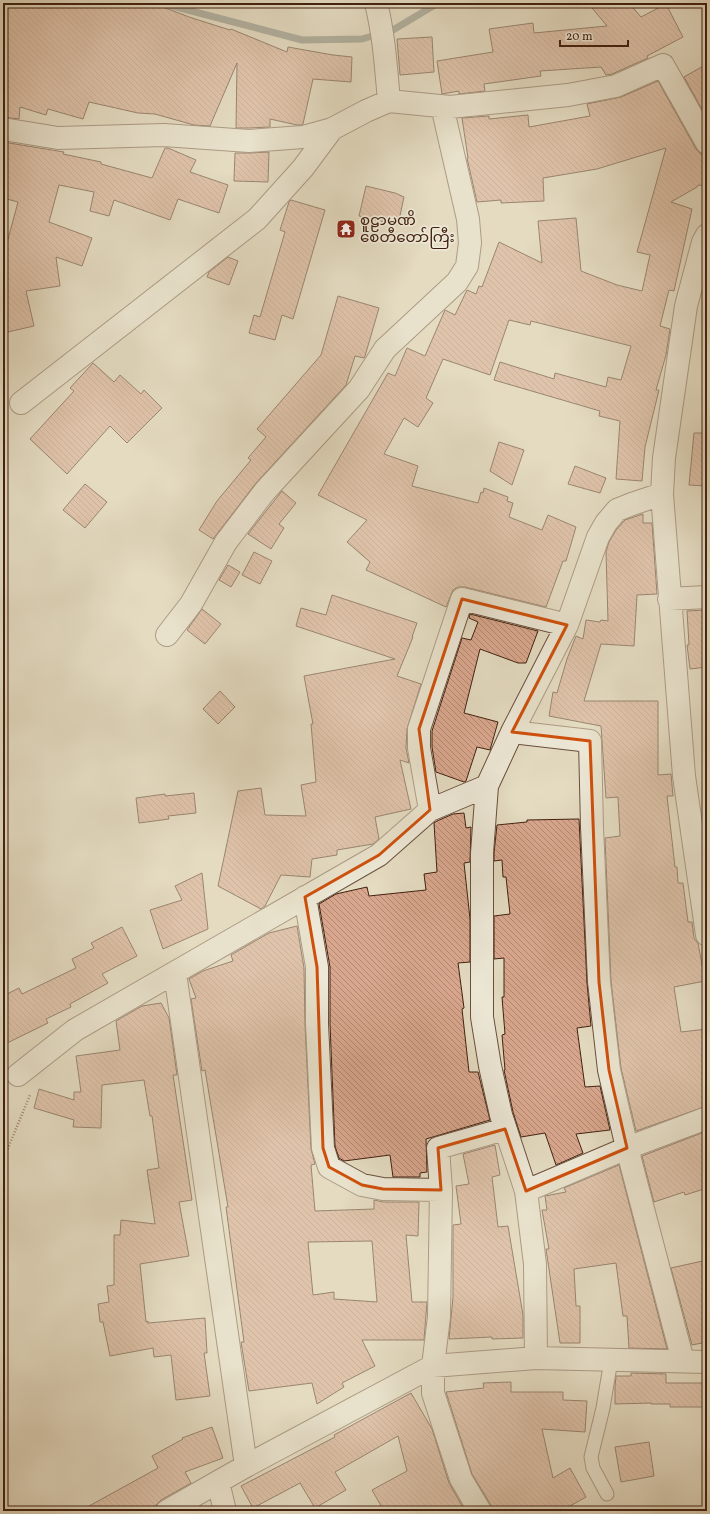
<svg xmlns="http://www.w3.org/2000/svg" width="710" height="1514" font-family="Vollkorn,'Noto Sans Myanmar',serif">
<defs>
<pattern id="building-back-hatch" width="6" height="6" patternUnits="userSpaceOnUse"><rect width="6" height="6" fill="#d9a78e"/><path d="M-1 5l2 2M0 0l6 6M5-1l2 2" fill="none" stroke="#b28872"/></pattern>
</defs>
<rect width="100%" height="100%" fill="#e4dbc1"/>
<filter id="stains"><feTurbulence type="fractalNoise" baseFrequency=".005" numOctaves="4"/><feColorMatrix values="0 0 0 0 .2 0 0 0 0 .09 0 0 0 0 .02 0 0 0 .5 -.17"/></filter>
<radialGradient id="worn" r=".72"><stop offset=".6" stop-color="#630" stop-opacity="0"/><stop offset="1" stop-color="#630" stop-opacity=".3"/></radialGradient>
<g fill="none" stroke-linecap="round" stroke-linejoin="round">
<path stroke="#757c76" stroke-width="7" d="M161 3 302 40 362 39 393 30 438 3"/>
</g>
<path fill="url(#building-back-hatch)" stroke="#41200f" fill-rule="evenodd" d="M3 3H152L192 18 230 30 231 29 287 52 288 47 333 55 352 57 351 82 313 79 303 124 301 125H297L270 119V127L249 128H236L237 63 210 126 194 125 155 114 138 113 89 102 83 119 48 109 46 115 20 107 19 119 3 117Z
M588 3H629L641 17 666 4 683 37 647 56 648 58 612 74 606 75 601 67 540 71 541 76 484 84 485 91 459 94V91L442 94 437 61 493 52 489 29 533 23 534 33 607 26Z
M432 37 434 72 400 75 397 39Z
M707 64V118L684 77Z
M658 81 696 149 701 154 707 155V186L698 185 697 187 671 202 692 209 674 291 669 290 660 326 670 329 666 355 656 390H659L645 447 642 481 616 479 620 421 599 416 600 411 494 380 500 362 554 379 555 373 606 387 608 377 621 380 631 346 531 321 530 325 509 320 490 375 443 359 426 398 433 403 418 427 404 418 384 454 418 466 412 486 478 503 481 492 483 493 484 488 508 497 507 501 513 503 509 517 542 530 548 515 576 527 566 561H563L546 607 465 587H458L453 590 446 607 366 570 370 562 347 542 367 520 318 495 388 373 395 376 407 348 425 356 445 310 455 315 467 290 476 294 479 286 482 287 499 242 542 263 538 221 576 218 581 271 617 285 642 291 650 255 637 252 666 148 597 169 543 178 544 201 501 203V200L477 202 467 158H468L462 118 489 116V119L528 115 529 127 590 116 587 104 621 97Z
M3 142 64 152 63 154 101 162V164L152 178 165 148H168L196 160 190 172 228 185 219 213 178 199 170 220 114 200 109 216 90 211 94 192 59 185 49 222 92 238 82 266 56 257 60 286 26 291 34 326 3 333V245L7 243 18 202 3 198Z
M269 152 268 182 234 181 235 153H250Z
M366 186 395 193 404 197 398 225 359 216Z
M291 200 325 210 293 319 282 315 275 340 249 333 254 315 260 317 285 232 280 230 289 202Z
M228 257 238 261 229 285 207 277 209 272Z
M338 296 379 308 365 356 364 358 355 356 346 385 256 483 213 539 199 530 217 501 251 460 248 458 266 437 257 429 321 355Z
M93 363 114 382 120 375 141 394 144 390 162 408 127 443 110 426 67 474 30 439 74 391 70 388Z
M694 433H707V486L689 485Z
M499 442 524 450 512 485 490 471Z
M575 466 606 478 600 493 568 484Z
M85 484 107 502 85 528 63 510Z
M282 491 296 503 279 524 284 528 271 549 248 534Z
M643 514V523H652L657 594 637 595 634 646 601 644 584 701H658V775L671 774 673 796H667L675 867H677L678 883H683L688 922H692L694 938 698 943 705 981 674 987 681 1032 707 1029V1106L636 1131 621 1068 611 981 605 838 620 836 618 797 606 798 601 726 549 716 553 692 557 693 567 659 576 636 583 639 586 620 600 622 601 620 608 621 606 552 609 542 616 530 625 520Z
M254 552 272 561 260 584 242 575Z
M228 565 240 572 231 587 219 580Z
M332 595 417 623 412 637H413L397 676 421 684 407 729 406 748 409 763 400 760 411 809 375 817 379 839 373 844 337 850V855L312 859 310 877 281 875 265 906 261 909 218 886 238 791 261 788 265 815 306 816 301 785 316 782 311 724H313L304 676 395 659 296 626 301 608 326 615Z
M202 609 221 624 205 644 187 630Z
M707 610V667L690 669 687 645H689L687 611Z
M470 614 538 631 526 663H518L480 649 464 713 498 722 490 750 477 747 466 781 464 782 436 772 432 747V731L462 638 471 640 478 622 469 618Z
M220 691 235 707 218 724 203 709Z
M194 793 196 813 168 816 169 819 139 823 136 798 165 794V796Z
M464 813 466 828 471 827 470 862 464 863 470 919V962L458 963 464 1008 462 1009 469 1072H478L490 1120 426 1139 427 1172 420 1173V1177H393L390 1155 344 1161 339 1158 335 1146 330 1024V967L319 904 336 894 367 887 369 896 426 890 424 874 437 872 434 823 437 821 453 814Z
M579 819 587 983 591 1026 577 1028 585 1087 600 1086 610 1130 576 1134 583 1153 556 1165 545 1133 521 1137 513 1112 504 1070H505L502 1035 505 1034 502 997H504V958L494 959V916L510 914 506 877H503L502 860 494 861V853L497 825 527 822V820Z
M202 873 208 929 163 949 150 910 182 900 175 886Z
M297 926 304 968 305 1025 311 1149 315 1164 311 1165 315 1211 374 1209V1200L383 1202H419L418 1236 406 1235 412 1302H427L424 1340H362L375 1366 342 1383 344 1387 317 1404 312 1383 249 1391 241 1342H244L226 1207H228L205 1070 202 1071 191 999 196 998 189 979 203 971 233 961 231 955 269 933ZM372 1241 377 1302 334 1299V1292L313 1295 308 1242Z
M122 927 137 956 102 974 108 983 70 1004 71 1007 46 1019 48 1023 3 1045V996L19 988 22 994 76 968 72 959 94 948 91 943Z
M161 1003 169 1018 177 1075H173L192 1200 179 1202 189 1256 140 1264 146 1322 148 1321V1323L205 1318 207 1353H204L210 1396 176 1400 171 1355 154 1357 153 1348 110 1356 103 1322H100L98 1304 109 1302 107 1286 114 1285V1235H120L121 1220 155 1224 147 1170 159 1168 152 1116H150L144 1080 102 1085 101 1128 73 1127 74 1120 34 1108 39 1089 74 1100V1092H81L76 1056 120 1050 116 1021 142 1006Z
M707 1131V1188L685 1195 684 1192 654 1202 642 1156Z
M495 1145 500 1175 492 1177 498 1227 508 1226 523 1315V1338L492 1339V1337L449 1339 453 1297V1225L461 1224 456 1186 469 1184 463 1154Z
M619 1165 667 1349 629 1348 627 1316H623L616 1263 574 1269 576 1306H580V1343H560L546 1249H549L542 1210H547L545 1196 566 1192 564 1188Z
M707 1260V1342L692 1345 671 1268Z
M631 1373 666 1374V1383H707V1407H670V1404H651V1403L615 1404V1387L616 1376H631Z
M511 1382V1392H563V1400L587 1401 585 1432 542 1429 553 1478 570 1468 586 1497 561 1511H492L491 1505 472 1474 446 1392 484 1388 483 1383Z
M411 1393 432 1429 449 1483 465 1511H384L372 1490 407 1471 398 1436 335 1472 346 1490 315 1508 300 1483 253 1508 241 1486 335 1437 334 1435Z
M212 1427 223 1458 185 1472 191 1483 161 1500 156 1505 155 1511H80L158 1468 152 1456 183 1439 182 1438Z
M649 1442 654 1476 621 1482 615 1447Z"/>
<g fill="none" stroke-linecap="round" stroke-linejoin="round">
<g stroke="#6a4f3c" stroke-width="15">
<path id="lane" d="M607 1494 593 1468 591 1457 603 1408 611 1360"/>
</g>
<g stroke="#6a4f3c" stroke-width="24">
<path id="street" d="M376 3C384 35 386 68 389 101
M3 129 58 138 164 135 249 141 303 137 332 129 366 111 389 101 450 107 568 95 616 86 663 65 707 143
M707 235 703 242 686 306 664 458 662 494 684 776 707 935
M21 403 257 219 303 168 332 129
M669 599 707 597
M167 635 191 604 226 542 265 491 359 389 385 349 457 282 467 266 470 243 468 219 442 106
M512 732 590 741 592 827 599 982 609 1070 627 1148 683 1361
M487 786 482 853V1017L490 1066 501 1115 526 1191 535 1264 536 1358
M430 810 419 748V729L462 599 567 625
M305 897 317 967V1024L323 1148 329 1167 362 1185 383 1189 441 1190
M175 973 246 1466
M18 1075 75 1030 379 855 430 810 487 786 512 732 567 625 598 537 606 523 617 510 632 504 662 494
M526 1191 627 1148 707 1118
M218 1482 225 1511
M167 1511 246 1466 433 1366 536 1358 707 1362
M480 1511 461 1479 433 1393V1366L439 1317 441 1190 438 1148 505 1129"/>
</g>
<path stroke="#41200f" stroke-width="2.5" stroke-dasharray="1 2" stroke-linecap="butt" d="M3 1160 30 1095
M3 1504 10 1511"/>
<use href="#lane" stroke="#ede8d7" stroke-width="13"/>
<use href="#street" stroke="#ede8d7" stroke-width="22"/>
</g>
<path d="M0 0H710V1514H0ZM462 599 567 625 512 732 590 741 599 982 609 1070 627 1148 526 1191 505 1129 438 1148 441 1190 383 1189 362 1185 329 1167 323 1148 317 967 305 897 379 855 430 810 419 729Z" fill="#e4dbc1" fill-opacity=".55" fill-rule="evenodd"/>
<path fill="none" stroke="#cf500c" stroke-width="3" stroke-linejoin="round" d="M462 599 567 625 512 732 590 741 599 982 609 1070 627 1148 526 1191 505 1129 438 1148 441 1190 383 1189 362 1185 329 1167 323 1148 317 967 305 897 379 855 430 810 419 729Z"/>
<defs>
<g id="temple-square" transform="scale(1)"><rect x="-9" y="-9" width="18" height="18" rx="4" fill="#8f2418" stroke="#ede8d7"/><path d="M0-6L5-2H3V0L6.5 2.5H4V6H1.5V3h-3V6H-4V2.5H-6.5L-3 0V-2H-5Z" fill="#fff"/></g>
</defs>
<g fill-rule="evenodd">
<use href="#temple-square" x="346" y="229"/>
</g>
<g text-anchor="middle" stroke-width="3.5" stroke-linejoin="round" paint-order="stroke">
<g font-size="15" fill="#41200f" stroke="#ede8d7" text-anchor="start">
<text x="360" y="225">စူဠာမဏိ<tspan x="360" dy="17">စေတီတော်ကြီး</tspan></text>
</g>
</g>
<rect width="710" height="1514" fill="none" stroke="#e4dbc1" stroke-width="16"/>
<rect x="4" y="4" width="702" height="1506" fill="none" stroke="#41200f" stroke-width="2"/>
<rect x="8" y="8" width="694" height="1498" fill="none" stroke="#41200f"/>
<path d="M560 40v6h68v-6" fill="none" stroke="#41200f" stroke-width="2"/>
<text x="566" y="40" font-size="12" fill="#41200f" stroke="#ede8d7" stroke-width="3" paint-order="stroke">20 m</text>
<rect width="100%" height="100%" filter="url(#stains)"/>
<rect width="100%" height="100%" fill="url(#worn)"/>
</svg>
